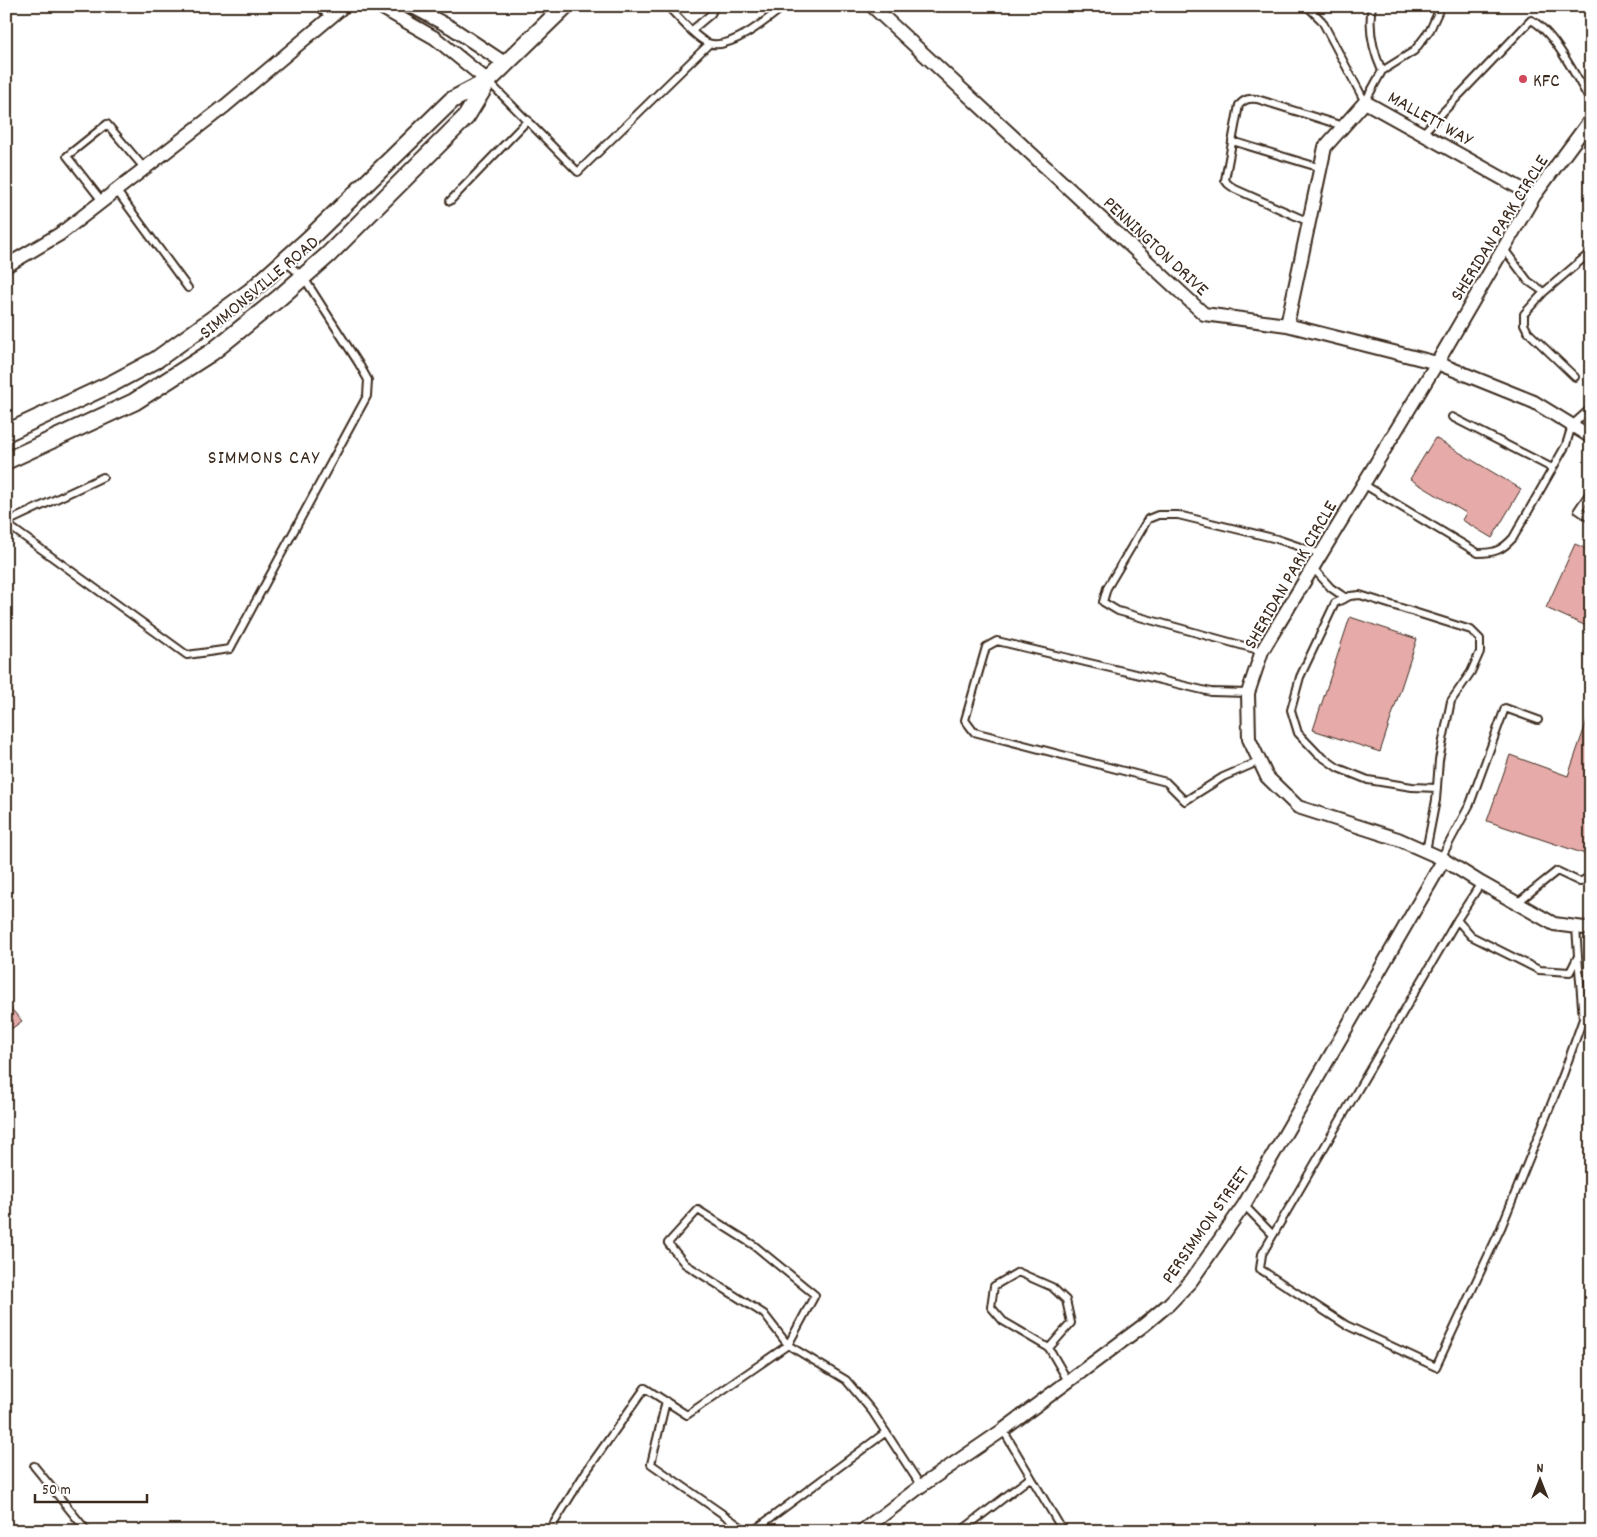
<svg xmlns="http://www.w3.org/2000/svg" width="1597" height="1537" font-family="Dekko,sans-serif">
<rect width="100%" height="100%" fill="#fff"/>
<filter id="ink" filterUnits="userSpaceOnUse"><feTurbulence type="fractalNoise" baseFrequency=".02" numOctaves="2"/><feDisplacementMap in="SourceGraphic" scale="10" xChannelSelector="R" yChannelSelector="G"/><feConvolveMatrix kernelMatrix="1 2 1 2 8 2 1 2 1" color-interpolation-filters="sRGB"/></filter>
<g filter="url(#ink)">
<path fill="#e6aba9" stroke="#3b2a1e" d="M1435 438 1521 489 1492 538 1462 520 1466 513 1410 479Z
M1575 544 1591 551V628L1546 608Z
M1350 617 1417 639 1380 752 1313 730Z
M1589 715 1591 716V856L1487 821 1510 755 1568 776Z
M6 1003 22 1021 6 1033Z"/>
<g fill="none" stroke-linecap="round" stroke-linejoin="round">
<g stroke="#3b2a1e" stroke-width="10">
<path id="service" d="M319 6 330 18
M667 6C678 16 695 38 708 43 730 51 768 19 784 6
M1307 6 1322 21 1365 102
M1372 6C1368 28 1373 51 1382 71
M692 30 711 14 715 6
M489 82 578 172 709 44
M1365 102 1382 71 1414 51 1430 30 1441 6
M1422 134 1531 20C1554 31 1577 79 1591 102
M1232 141 1321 168
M116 190 188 288
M102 201 67 156 107 124 145 169
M450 201 528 120
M1309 222 1235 189 1228 184 1225 180 1239 105C1245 99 1249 98 1257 99L1343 126
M1504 249 1528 281 1544 292 1591 252
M1544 292 1524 314V324L1528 332 1575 377
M1452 417 1552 468
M1363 484 1478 553C1495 553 1502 550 1513 538L1566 445 1572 425 1591 408
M1591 491 1578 510 1591 519
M6 522 12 528 187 655 230 649 367 396 368 380 359 364 304 278 286 262
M7 522 103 477
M1313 568 1331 588 1346 598
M1262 651 1118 611 1103 602 1107 588 1148 519 1158 515H1178L1277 539 1321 554
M1248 693 1211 692 997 641 986 647 965 720 974 732 1166 782 1185 801 1223 777 1260 761
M1426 851 1436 800 1439 760 1451 701 1471 672 1480 652V639L1471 630 1360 595 1350 596 1335 603 1300 677 1291 710 1298 733 1318 754 1338 768 1368 780 1412 787 1437 788
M1441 858 1470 804 1505 708 1538 720
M1481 883 1457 920 1262 1254 1260 1269 1346 1325 1436 1367 1501 1228 1563 1075 1583 1019 1578 956
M1517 903 1557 871 1580 882 1591 876
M1457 920 1471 936 1539 970 1570 972 1578 956 1576 927
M1244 1205 1273 1235
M1049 1348 1071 1323 1066 1300 1052 1287 1018 1272 994 1286 991 1307 1003 1321 1049 1348 1068 1381
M666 1401 651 1464 747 1531
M1003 1430 1063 1531
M34 1466 87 1531
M549 1531 585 1473 645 1388 687 1415 788 1345 815 1295 755 1246 698 1210 668 1243 685 1264 764 1314 788 1345 846 1380 872 1411 921 1486
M753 1531 886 1432
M961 1531 1031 1477"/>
</g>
<g stroke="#3b2a1e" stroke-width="16">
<path id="minor" d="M379 6 435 38 488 81
M411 6 452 28 506 64
M872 6 1204 314 1287 325 1437 363 1534 402 1591 437
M1591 119 1534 196 1437 363 1262 651 1248 693 1249 739 1267 777 1298 807 1398 839 1441 858 1481 883 1554 924 1584 928 1591 927
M6 266 60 234 225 106 344 6
M1287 325 1325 147 1365 102 1534 196
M862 1531 921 1486 1003 1430 1144 1325 1169 1304 1191 1281 1244 1205 1444 859"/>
</g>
<g stroke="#3b2a1e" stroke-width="20">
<path id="tertiary" d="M6 433 113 383 156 360 195 332 251 291 309 239 452 100 488 81
M6 461 134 402 212 352 279 298 328 255 466 117 488 81 565 6"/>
</g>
<use href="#service" stroke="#fff" stroke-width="6"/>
<use href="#minor" stroke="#fff" stroke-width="12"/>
<use href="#tertiary" stroke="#fff" stroke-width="16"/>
</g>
</g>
<circle fill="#d1495b" stroke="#fff" stroke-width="2" cx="1523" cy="79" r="5"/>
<g text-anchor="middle" stroke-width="4" stroke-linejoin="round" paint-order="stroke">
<g font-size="19" fill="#3b2a1e" stroke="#fff" text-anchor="start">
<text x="1533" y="86">KFC</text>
</g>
<g font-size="19" fill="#3b2a1e" stroke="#fff">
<text transform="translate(1431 117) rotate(29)" y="7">MALLETT WAY</text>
<text transform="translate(1498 227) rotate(-58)" y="7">SHERIDAN PARK CIRCLE</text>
<text transform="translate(1157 245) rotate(43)" y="7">PENNINGTON DRIVE</text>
<text transform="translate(258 286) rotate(-40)" y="7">SIMMONSVILLE ROAD</text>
<text transform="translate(1289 574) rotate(-60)" y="7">SHERIDAN PARK CIRCLE</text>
<text transform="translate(1204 1224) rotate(-55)" y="7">PERSIMMON STREET</text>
</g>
<g font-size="20" letter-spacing="1" fill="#3b2a1e" stroke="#fff">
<text x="264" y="463">SIMMONS CAY</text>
</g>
</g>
<rect width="1597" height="1537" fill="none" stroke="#fff" stroke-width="25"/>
<rect x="12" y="12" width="1572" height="1512" fill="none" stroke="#3b2a1e" stroke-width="2" filter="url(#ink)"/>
<g transform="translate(1540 1480)" stroke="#ffffff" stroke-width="4" paint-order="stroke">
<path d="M0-4L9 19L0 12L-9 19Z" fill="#3b2a1e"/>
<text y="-8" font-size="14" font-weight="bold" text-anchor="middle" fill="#3b2a1e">N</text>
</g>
<path d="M35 1494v8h112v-8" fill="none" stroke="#3b2a1e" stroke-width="2.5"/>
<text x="42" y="1494" font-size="15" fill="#3b2a1e" stroke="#ffffff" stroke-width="4" paint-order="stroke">50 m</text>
</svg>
